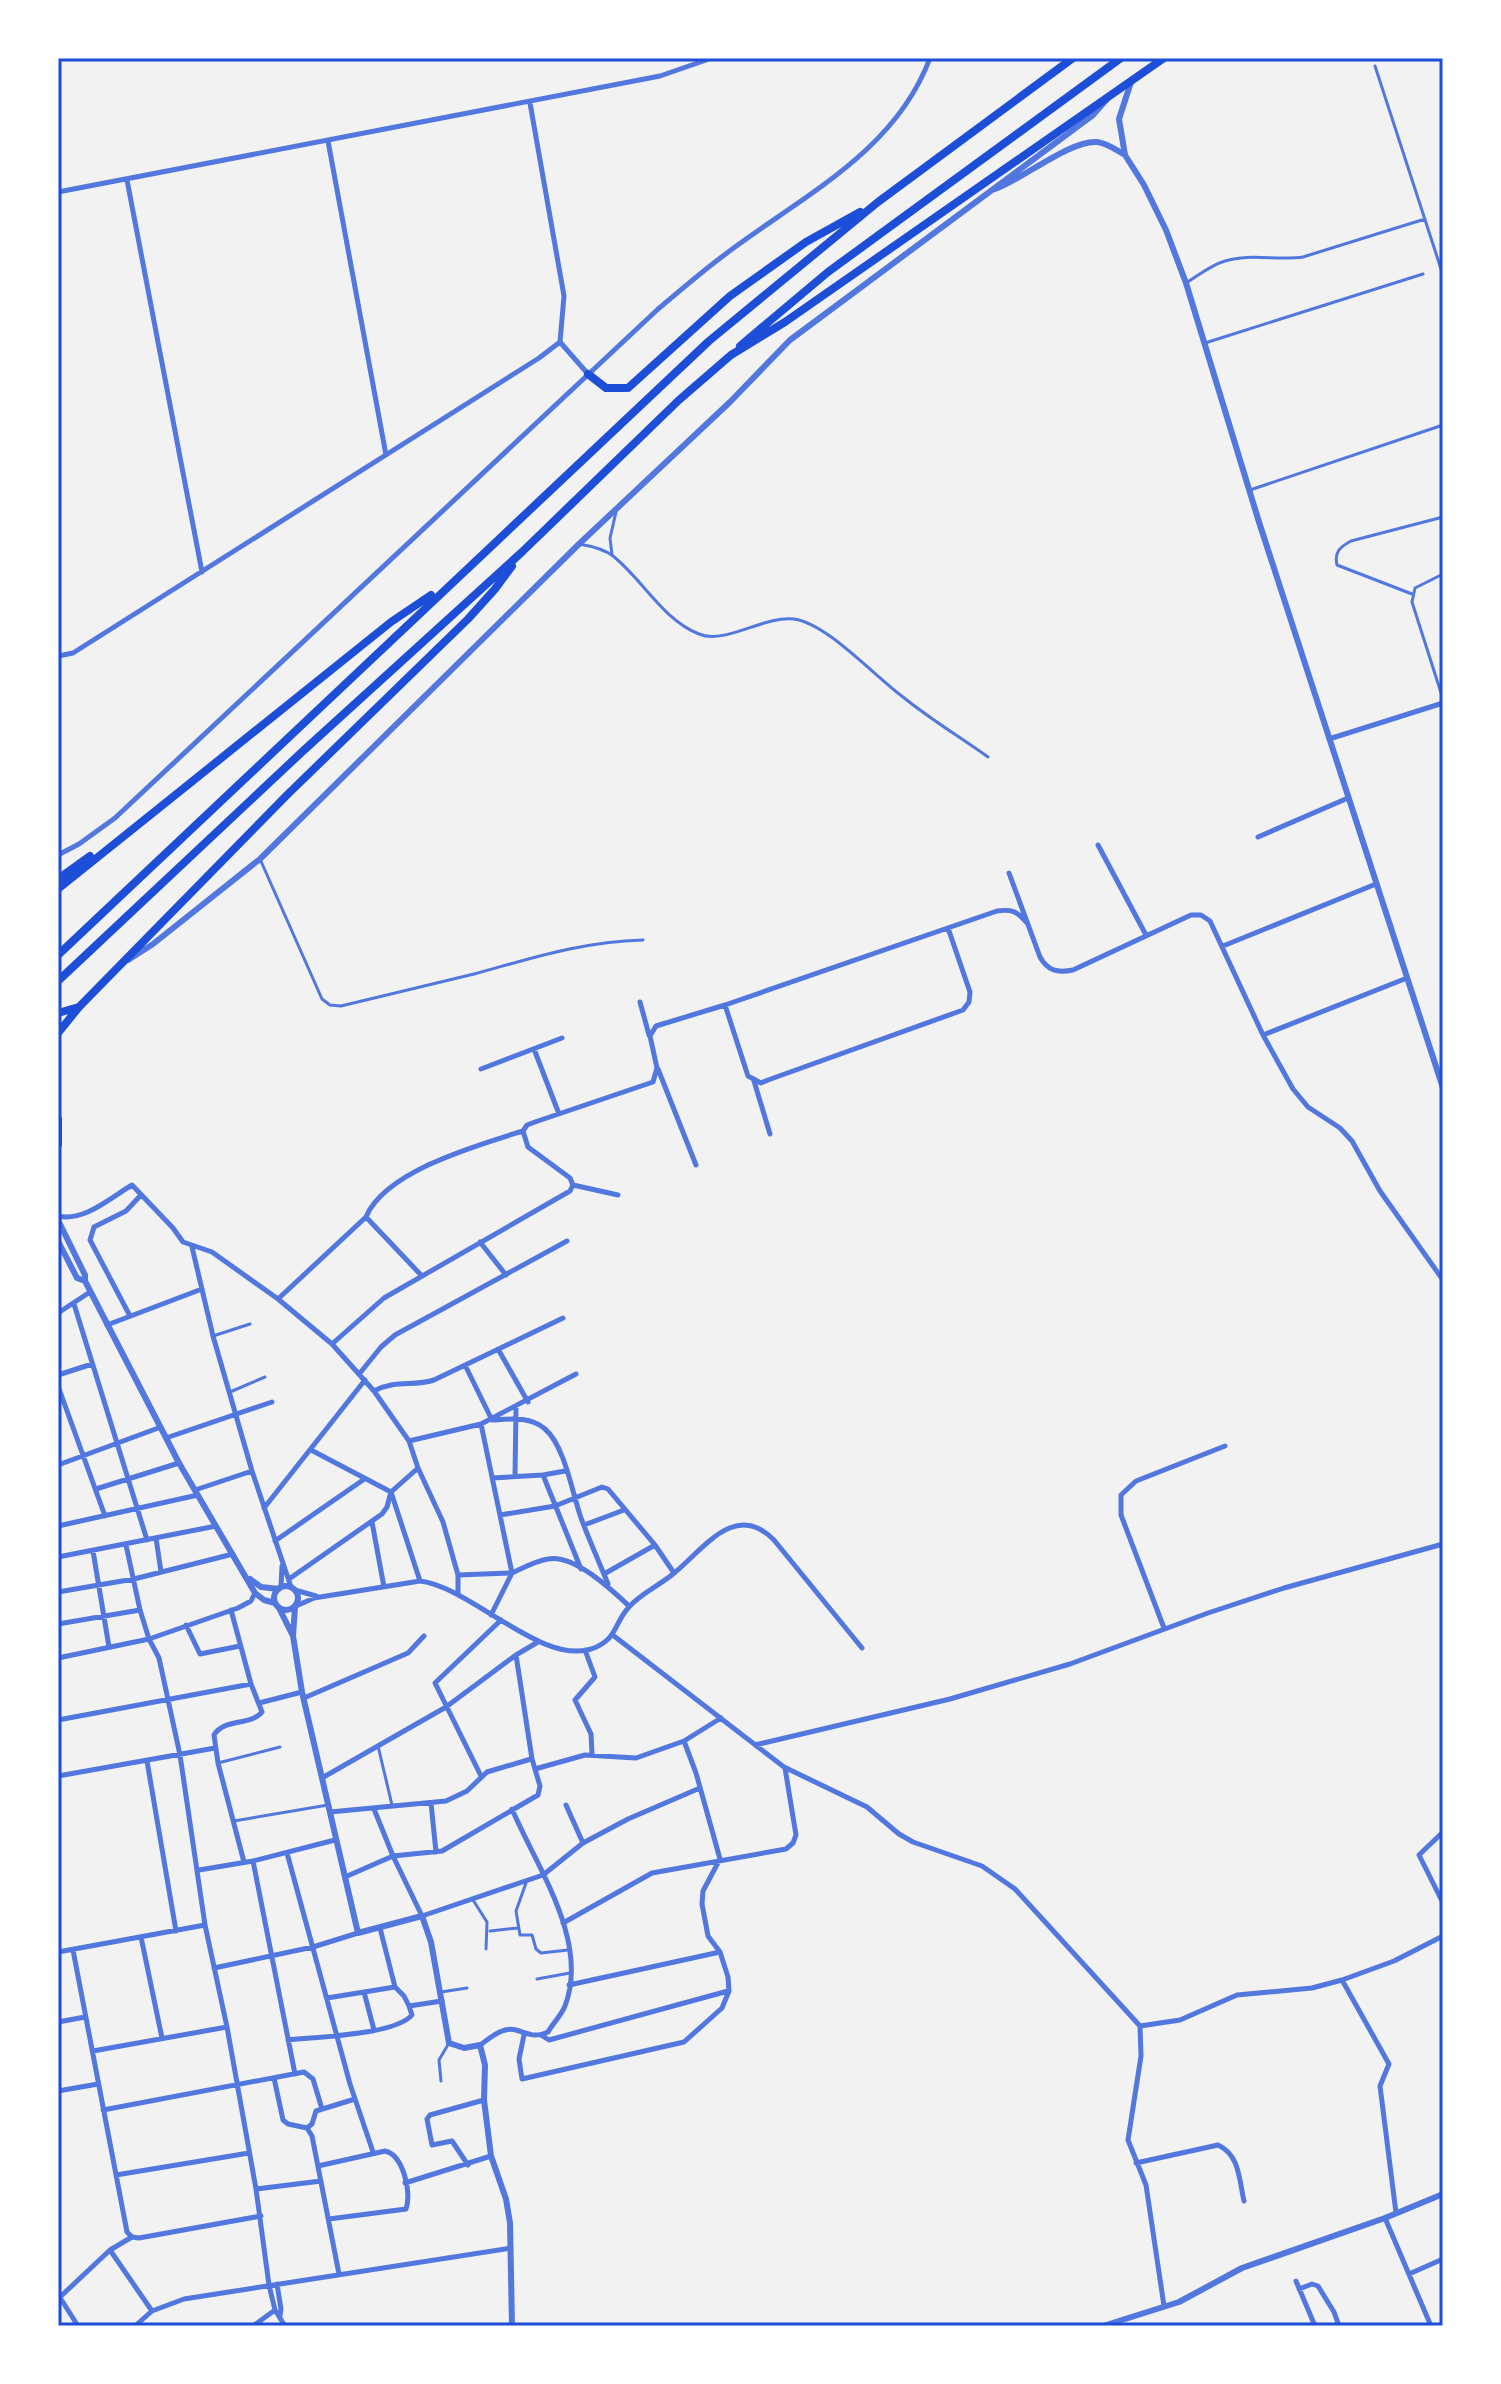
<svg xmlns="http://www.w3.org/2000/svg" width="1501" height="2384" font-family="'Source Sans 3',sans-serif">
<rect width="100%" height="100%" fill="#f2f2f2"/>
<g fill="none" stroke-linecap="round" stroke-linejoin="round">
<path stroke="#5277de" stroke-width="3" d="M1375 66 1443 275
M1186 283C1199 275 1211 265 1225 261 1250 253 1278 261 1303 257L1425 219
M1205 343 1423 274
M1250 490 1443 425
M579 544C591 546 604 549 613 556 643 580 663 620 699 634 725 645 765 615 794 619 828 624 874 676 903 697 930 719 960 737 988 757
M612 555 610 538 616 512
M1443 574 1415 588 1412 602 1443 699
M1412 594 1337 565C1334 552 1340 547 1351 541L1443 517
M260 859 322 999 330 1005 341 1006C385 995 430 985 474 974 533 958 580 942 643 940
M213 1336 250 1324
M230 1392 265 1377
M378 1746 392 1805
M218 1763 280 1747
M234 1821 328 1805
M526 1883 516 1911 520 1935H532L536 1949 541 1953 568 1950
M473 1900 487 1922 486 1949
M490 1931 518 1928
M537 1979 570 1973
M441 1992 467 1988
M441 2081 439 2060 449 2043"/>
<path stroke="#5277de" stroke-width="5" d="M328 141 386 455
M127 180 202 572
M58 192 660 76 712 58
M560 342 588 374
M58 656 73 653 539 358 560 342 564 296 530 103
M1329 739 1443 703
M1258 837 1348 798
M1098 845 1146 935
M58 855 79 844 115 818 657 310C677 293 698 275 719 259 796 199 894 155 930 58
M1009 873 1040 957C1048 971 1057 973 1073 970L1191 915H1201L1210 921 1263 1035 1293 1089 1308 1107 1340 1128 1352 1141 1380 1191 1443 1280
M1223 946 1376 884
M640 1002 649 1035
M725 1005 748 1076 761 1083 768 1080 963 1010 969 1002 970 992 948 928
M1263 1035 1407 978
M534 1049 559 1114
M481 1069 562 1038
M658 1069 696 1165
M754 1081 770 1134
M618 1195 573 1185 570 1178 528 1147 523 1131 527 1125 535 1122 653 1082 657 1068 650 1036 656 1026 725 1005 997 911C1011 909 1017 911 1026 922
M58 1216C84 1222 110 1198 132 1185L173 1228 183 1242 212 1252 278 1299 332 1344 374 1391 409 1441 418 1468 443 1522 458 1575V1594
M366 1217 421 1275
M480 1242 506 1275
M192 1247 213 1336 252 1471 291 1587
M278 1299 366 1217C385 1171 478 1145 523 1131
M74 1304 147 1540
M58 1313 90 1292
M130 1316 90 1240 94 1227 126 1211 141 1195
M107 1325 202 1289
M332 1344 384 1298 570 1191 573 1185
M498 1349 528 1402
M465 1365 492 1420C510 1419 530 1416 545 1429 564 1445 572 1491 580 1515 588 1538 599 1561 608 1584
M360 1373 381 1347 395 1335 567 1241
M58 1375 92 1364
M58 1386 105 1516
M374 1391C397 1379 412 1387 434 1380L563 1318
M166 1438 272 1402
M409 1441 481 1424 576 1374
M311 1450 391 1492 420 1581
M58 1465 161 1427
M543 1475 581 1569
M515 1476 516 1408
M492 1478 543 1475 565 1471
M96 1489 179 1463
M195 1490 252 1471
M264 1508 365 1380
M500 1515 555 1506 602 1487 608 1489 655 1545 674 1573
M372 1522 384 1587
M584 1525 624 1510
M58 1526 198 1495
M156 1538 161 1572
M275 1541 363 1480
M126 1545 140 1610 149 1639 159 1658 180 1755 205 1925 227 2027 256 2189 269 2285 275 2310 285 2326
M93 1551 109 1647
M58 1557 216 1526
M604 1574 655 1545
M458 1575 512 1573 481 1424
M289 1579 382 1514 387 1507 391 1492 418 1468
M281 1587 282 1566
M295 1590 316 1596
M58 1592 134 1579 233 1554
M296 1606 314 1598 420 1581C472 1587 543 1668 594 1648 618 1638 614 1623 629 1607 640 1594 660 1585 673 1574 703 1550 735 1500 774 1540L862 1648
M231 1610 251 1684 262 1712C251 1726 224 1718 214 1735L218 1763 244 1862
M491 1615 512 1573C523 1568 535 1561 548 1559 574 1554 612 1590 629 1606
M58 1624 140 1610
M186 1625 200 1654 240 1646
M1164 1628 1121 1515V1495L1136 1481 1225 1446
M614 1636 784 1767 867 1807 899 1834 913 1842 982 1866 1015 1889 1140 2026
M585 1650 595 1677 575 1700 591 1734 592 1754
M58 1658 149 1639 238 1608 251 1601 255 1593
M304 1698 408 1653 424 1636
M259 1703 302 1692
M58 1720 251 1684
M684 1741 696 1773 720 1859
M755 1745 950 1699 1070 1664 1208 1613 1284 1588 1443 1544
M147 1761 176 1931
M535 1769 585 1755 636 1758 684 1741 721 1718
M58 1776 215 1748
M481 1776 435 1683 501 1620
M322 1778 446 1707 516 1655 538 1642
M431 1803 436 1852
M566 1805 583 1843
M374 1809 393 1856 422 1916 543 1875 583 1843 628 1819 700 1788
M330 1812 446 1801 467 1791 487 1772 531 1759
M1443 1832 1419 1855 1443 1903
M287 1853 350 2084 373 2152
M253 1861 295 2074
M199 1870 253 1861 335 1840
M345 1877 393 1856 442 1851 538 1795 540 1786 532 1759 516 1655
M563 1923 652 1873 786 1849 793 1843 796 1835 785 1768
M380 1928 395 1987 404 1996 409 2006
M141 1937 162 2038
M73 1950 127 2232 132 2237 139 2238 261 2216
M58 1952 205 1925
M214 1968 313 1947 358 1933
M1342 1980 1389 2064 1380 2086 1396 2213
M569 1985 720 1952
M364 1992 374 2030
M327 1998 395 1987
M58 2022 85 2017
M1140 2026 1180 2020 1237 1995 1312 1988 1342 1980 1394 1961 1443 1936
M1140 2026 1141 2056 1128 2140 1146 2185 1164 2306
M524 2035 519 2059 522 2079 684 2042 722 2008 729 1991 728 1977 720 1952 708 1936 702 1904 703 1891 720 1859
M541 2035 549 2040 728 1991
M288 2040C315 2037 395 2035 412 2015L409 2006 442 2001
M480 2045C490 2038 503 2026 516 2030 530 2034 534 2038 548 2032 553 2023 561 2016 565 2006 590 1941 536 1866 512 1809
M93 2051 227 2027
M274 2078 283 2120 288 2124 307 2128 312 2136 339 2274
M58 2091 98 2084
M103 2110 304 2072 313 2079 322 2109
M307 2128 312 2124 316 2111 355 2099
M1136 2163 1218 2145C1240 2155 1239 2180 1244 2201
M468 2165 452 2141 432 2145 427 2119 430 2115 484 2100
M318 2166 385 2151C403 2155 412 2192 406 2209L329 2219
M116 2175 249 2153
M405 2183 491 2156
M256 2189 321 2181
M1385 2218 1431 2326
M110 2250 152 2311
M1409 2274 1443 2259
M1296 2281 1315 2326
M277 2284 281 2309 280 2316
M1299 2289 1312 2284 1318 2286 1334 2312 1339 2326
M59 2296 78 2326
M59 2298 110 2250 132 2237
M135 2326 152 2311 184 2299 511 2248
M253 2326 275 2310"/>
<path stroke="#5277de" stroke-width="6" d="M1131 82 1119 119 1125 155 1144 185 1166 230 1186 283 1259 522 1443 1088
M995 189C1023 179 1070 140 1097 142 1107 143 1116 150 1125 155
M128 960 153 944 260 859 579 544 730 402 790 340 1093 115 1108 98
M58 1220 85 1275V1281L179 1463 255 1593 264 1600 275 1603
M58 1241 77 1278 85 1281
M250 1579 261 1587 279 1589
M274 1598a12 12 0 1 1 24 0a12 12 0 1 1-24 0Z
M295 1607 293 1636 302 1692 358 1933 422 1916 431 1942 449 2043 464 2048 480 2045 485 2065 484 2100 491 2156 506 2199 510 2223 512 2326
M279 1608 292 1634
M1103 2326 1179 2302 1242 2268 1385 2218 1443 2194"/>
<path stroke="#1d4ed8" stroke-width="8" d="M740 346 828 272 1121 58
M588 374 606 388H628L730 296 806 242 860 212
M58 879 90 856
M58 889 391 622 431 595
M58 955 709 341 878 202 1073 58
M58 981 303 751 522 552 679 400 731 355 785 322 1164 58
M58 1013 79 1007
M58 1033 79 1007 287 795 468 619 495 589 512 566
M58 1119V1144"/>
</g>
<rect width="1501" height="2384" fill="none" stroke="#ffffff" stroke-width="120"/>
<rect x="60" y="60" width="1381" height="2264" fill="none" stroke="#1d4ed8" stroke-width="3"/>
</svg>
